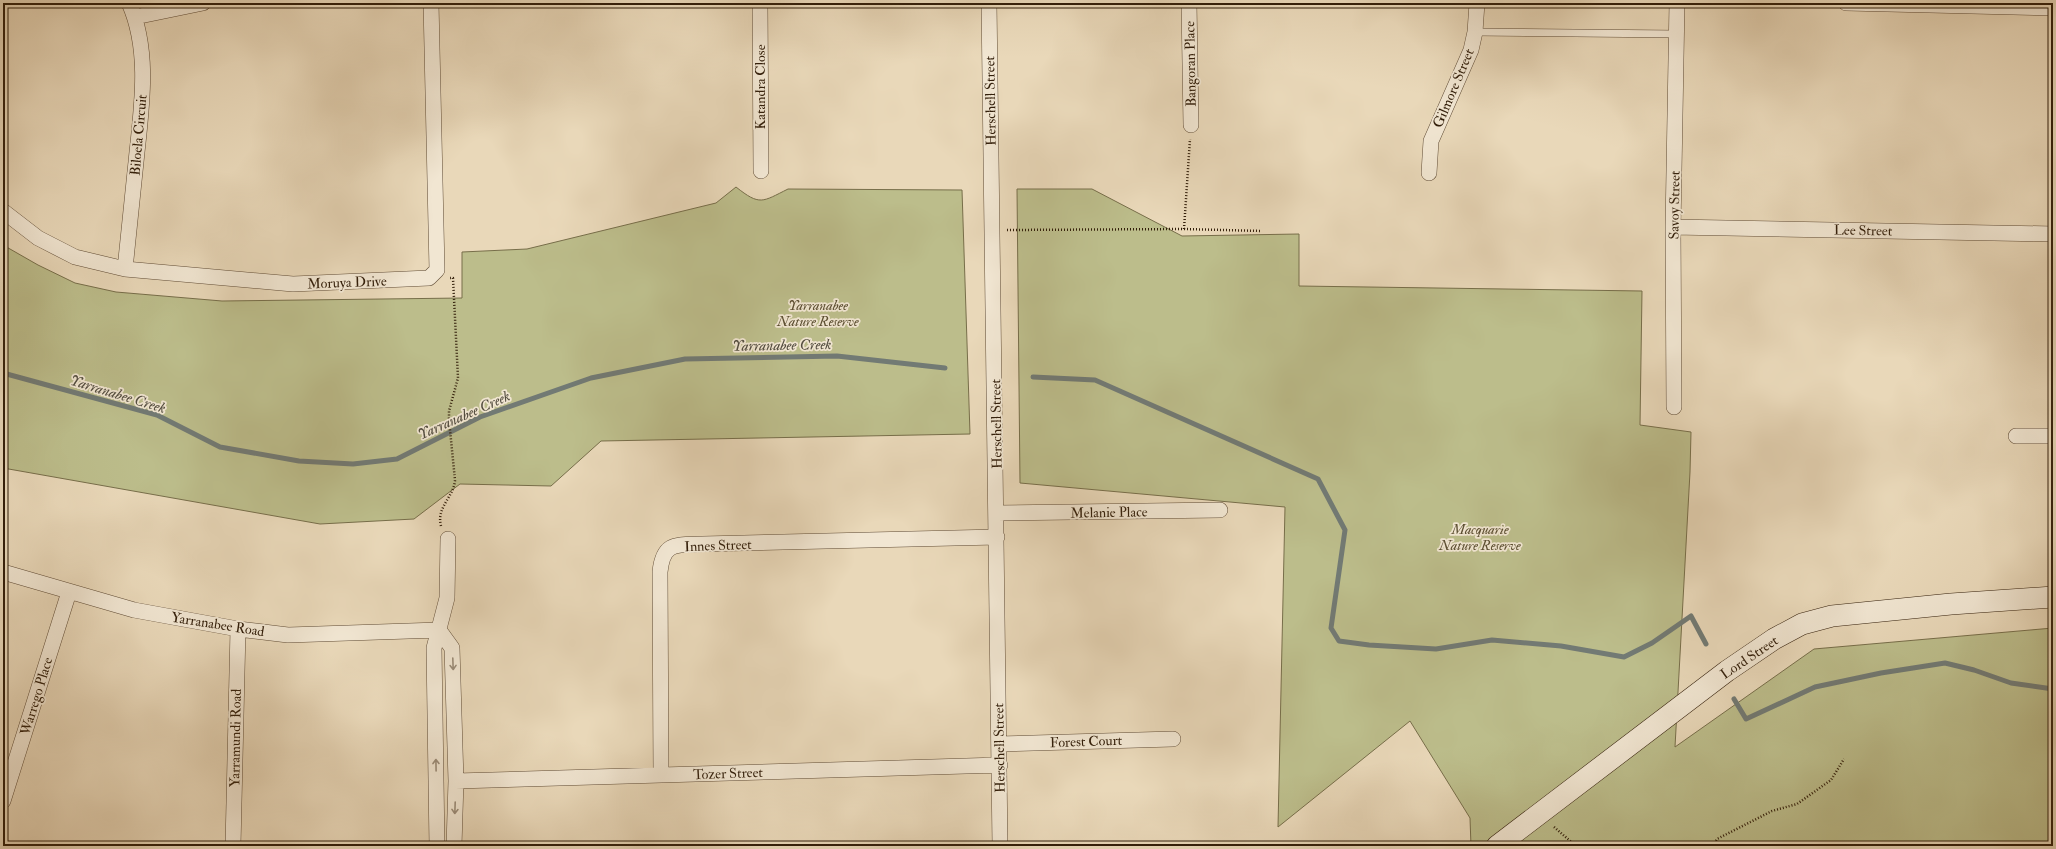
<svg xmlns="http://www.w3.org/2000/svg" width="2056" height="849" font-family="'IM FELL Double Pica',serif">
<rect width="100%" height="100%" fill="#e9d8b9"/>
<filter id="stains"><feTurbulence type="fractalNoise" baseFrequency=".005" numOctaves="4"/><feColorMatrix values="0 0 0 0 .2 0 0 0 0 .09 0 0 0 0 .02 0 0 0 .5 -.17"/></filter>
<radialGradient id="worn" r=".72"><stop offset=".6" stop-color="#630" stop-opacity="0"/><stop offset="1" stop-color="#630" stop-opacity=".3"/></radialGradient>
<path fill="#bcbd8b" stroke="#776e4a" d="M736 187C760 206 762 202 788 189L962 190 970 434 601 441 551 486 460 484 414 519 320 524 3 468V245L38 265 75 283 116 292 222 301 462 298V252L527 249 716 203Z
M1017 189H1092L1182 236 1299 234V286L1642 291 1640 425 1691 432 1690 472 1675 747 1814 649 2053 628V846H1471L1470 818 1410 721 1278 827 1285 507 1020 483Z"/>
<g fill="none" stroke-linecap="round" stroke-linejoin="round">
<path stroke="#727a74" stroke-width="5" d="M3 373 157 415 220 447 299 461 353 464 397 459 480 417 591 378 685 359 837 356 945 368
M1033 377 1095 380 1318 479 1345 530 1331 628 1339 641 1369 645 1436 649 1492 640 1561 646 1624 657 1652 643 1691 616 1706 644
M1734 699 1746 719 1815 687 1881 673 1945 663 1974 670 2011 683 2053 689"/>
<g stroke="#604c36" stroke-width="8">
<path id="lane" d="M1475 32 1677 34"/>
</g>
<g stroke="#604c36" stroke-width="16">
<path id="street" d="M760 3 761 171
M989 3 1000 846
M1189 3 1191 125
M1846 3 2053 8
M135 17 203 3
M1429 173 1431 141 1471 50 1475 32 1477 3
M3 211 38 238 75 257 125 269 293 284 429 278 437 270 431 3
M1673 227 2053 234
M125 269C129 233 132 198 136 162 141 111 151 52 129 3
M1674 407 1673 227 1677 3
M2016 436H2053
M997 513 1220 510
M3 572 134 610 238 629 288 635 439 630
M439 630 452 648 456 781 454 846
M999 744 1173 739
M661 775 660 572C663 541 677 545 703 544L997 537
M456 781 1000 765
M3 801 69 592
M233 846 238 629
M437 846 434 648 447 598 448 539"/>
</g>
<g stroke="#321e0a" stroke-width="22">
<path id="secondary" d="M1497 846 1727 671 1774 639 1802 624 1832 616 1951 604 2053 597"/>
</g>
<path stroke="#321e0a" stroke-width="2.5" stroke-dasharray="1 2" stroke-linecap="butt" d="M1184 229 1262 231
M1007 230 1184 229 1190 139
M441 526C436 507 454 497 455 480L449 420V411L458 378 453 278H450
M1554 827 1576 846
M3 843 11 846
M1713 846 1717 839 1772 811 1797 804 1831 780 1844 759"/>
<use href="#lane" stroke="#f1e6d2" stroke-width="7"/>
<use href="#street" stroke="#f1e6d2" stroke-width="15"/>
<use href="#secondary" stroke="#f1e6d2" stroke-width="21"/>
</g>
<defs><path id="oneway-shaft" d="M-6 0H5M1.5-3L5.5 0L1.5 3" fill="none" stroke-width="1.6" stroke-linecap="round" stroke-linejoin="round"/></defs>
<g stroke="#9b8c78">
<use href="#oneway-shaft" transform="translate(453 664) rotate(88)"/>
<use href="#oneway-shaft" transform="translate(436 765) rotate(-91)"/>
<use href="#oneway-shaft" transform="translate(455 808) rotate(92)"/>
</g>
<g text-anchor="middle" stroke-width="3.5" stroke-linejoin="round" paint-order="stroke">
<g font-size="14" fill="#321e0a" stroke="#f1e6d2">
<text transform="translate(1190 64) rotate(-91)" y="5">Bangoran Place</text>
<text transform="translate(760 87) rotate(-90)" y="5">Katandra Close</text>
<text transform="translate(1453 88) rotate(-67)" y="5">Gilmore Street</text>
<text transform="translate(990 101) rotate(-91)" y="5">Herschell Street</text>
<text transform="translate(138 135) rotate(-85)" y="5">Biloela Circuit</text>
<text transform="translate(1674 205) rotate(-89)" y="5">Savoy Street</text>
<text transform="translate(1863 230) rotate(1)" y="5">Lee Street</text>
<text transform="translate(347 282) rotate(-2)" y="5">Moruya Drive</text>
<text transform="translate(996 424) rotate(-91)" y="5">Herschell Street</text>
<text transform="translate(1109 512) rotate(-1)" y="5">Melanie Place</text>
<text transform="translate(718 545) rotate(-2)" y="5">Innes Street</text>
<text transform="translate(218 624) rotate(9)" y="5">Yarranabee Road</text>
<text transform="translate(1749 657) rotate(-34)" y="5">Lord Street</text>
<text transform="translate(36 696) rotate(-73)" y="5">Warrego Place</text>
<text transform="translate(235 738) rotate(-89)" y="5">Yarramundi Road</text>
<text transform="translate(1086 741) rotate(-2)" y="5">Forest Court</text>
<text transform="translate(999 748) rotate(-91)" y="5">Herschell Street</text>
<text transform="translate(728 773) rotate(-2)" y="5">Tozer Street</text>
</g>
<g font-size="14" font-style="italic" fill="#5b4e31" stroke="#f1e6d2">
<text x="818" y="310">Yarranabee<tspan x="818" dy="16">Nature Reserve</tspan></text>
<text x="1480" y="534">Macquarie<tspan x="1480" dy="16">Nature Reserve</tspan></text>
</g>
<g font-size="15" font-style="italic" fill="#524c3f" stroke="#f1e6d2">
<text transform="translate(782 345) rotate(-1)" y="5">Yarranabee Creek</text>
<text transform="translate(118 394) rotate(17)" y="5">Yarranabee Creek</text>
<text transform="translate(464 415) rotate(-24)" y="5">Yarranabee Creek</text>
</g>
</g>
<rect width="2056" height="849" fill="none" stroke="#e9d8b9" stroke-width="16"/>
<rect x="4" y="4" width="2048" height="841" fill="none" stroke="#321e0a" stroke-width="2"/>
<rect x="8" y="8" width="2040" height="833" fill="none" stroke="#321e0a"/>
<rect width="100%" height="100%" filter="url(#stains)"/>
<rect width="100%" height="100%" fill="url(#worn)"/>
</svg>
